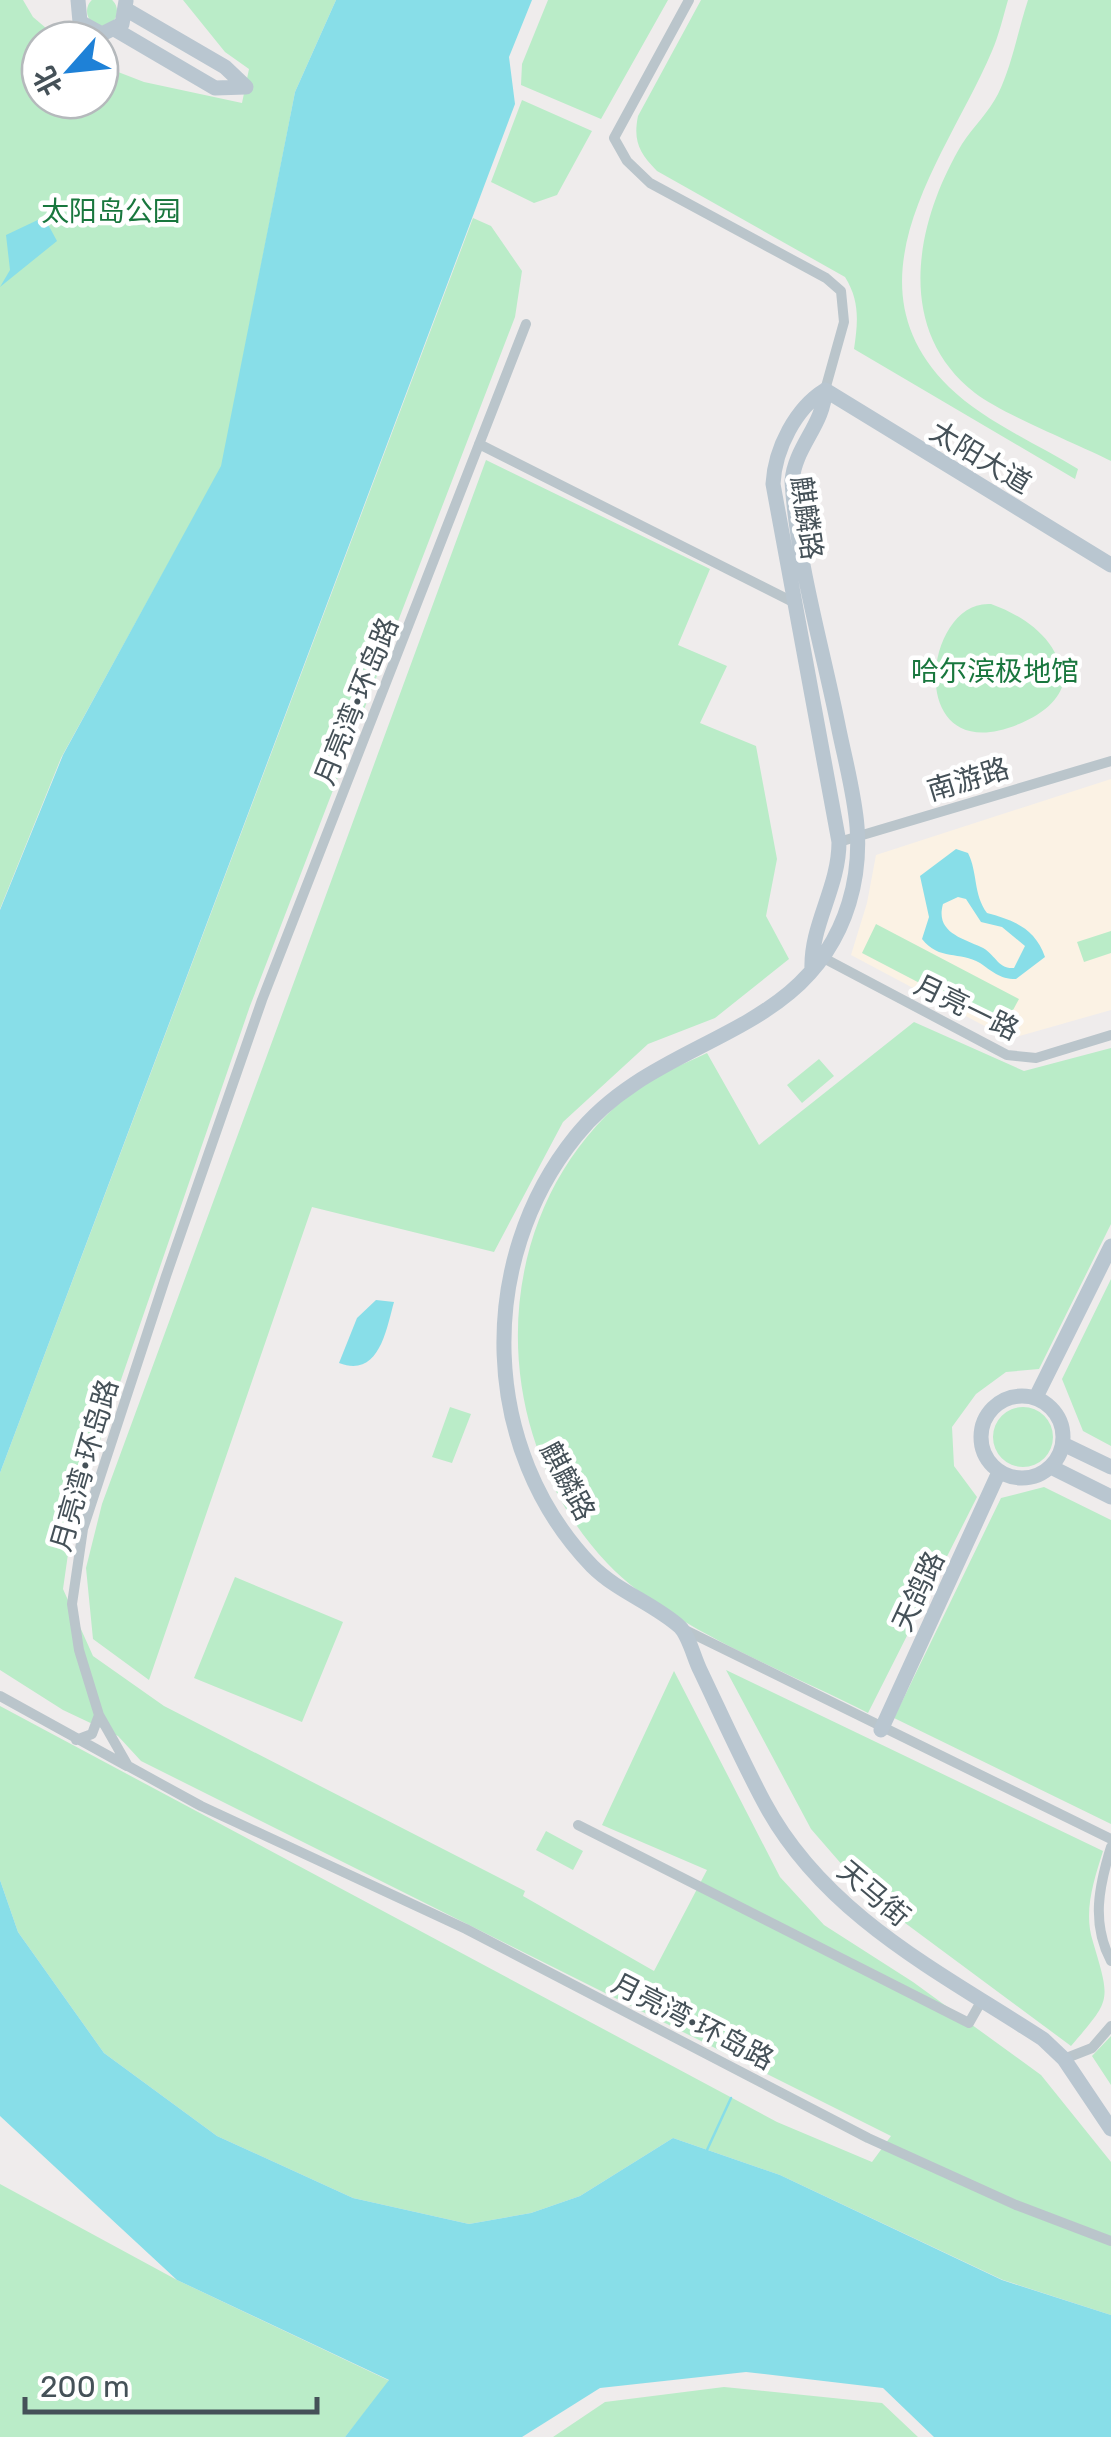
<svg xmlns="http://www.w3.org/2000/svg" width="1111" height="2437" font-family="Rubik,'Noto Sans SC',sans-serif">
<rect width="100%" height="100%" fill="#efecec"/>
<path fill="#fbf2e4" d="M1111 779V1010L1009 1039 851 955 867 903 876 855Z"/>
<path fill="#baecc8" d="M87 11a15 15 0 1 1 30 0a15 15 0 1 1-30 0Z
M0 0H23L33 17 60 40H40V100H100V65L144 82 242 103 249 69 225 52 183 0H336L295 92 222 466 61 758 0 909Z
M548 0H668L601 119 521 85 522 64Z
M701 0H1008C1003 17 999 35 992 51 947 157 841 280 949 387 984 421 1037 444 1078 469L1075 479 854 349C858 322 860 301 845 277L657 171C639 153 633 141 638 116Z
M1028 0H1111V461C1075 443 1004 415 975 393 893 329 916 221 962 144 973 127 989 112 998 94 1012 66 1018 30 1028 0Z
M522 100 592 131 557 195 534 203 491 182Z
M473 218 491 226 522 271 515 317 250 1006 94 1458 71 1533 63 1589 93 1656 164 1706 525 1891 523 1896 654 1971 707 1870 602 1825 674 1671 780 1877 824 1925 913 1982 1041 2075 1111 2162V2315L1003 2280 780 2175 673 2138 580 2196 531 2213 469 2224 353 2198 217 2136 104 2053 18 1932 0 1880V1706L777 2122 872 2162 891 2136 141 1761 118 1736 63 1710 0 1670V1473Z
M486 460 710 569 678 645 727 666 700 723 756 746 777 859 766 916 789 959 715 1018 648 1044 563 1122 494 1252 312 1207 149 1680 93 1639 86 1568 102 1504Z
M991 604C1027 617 1062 642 1063 684 1057 704 1038 716 1019 724 903 772 922 599 991 604Z
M876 924 1019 999 1004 1027 862 953Z
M1111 931V953L1084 962 1077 942Z
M914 1022 1024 1071 1111 1048V1224L1039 1369 1006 1372 976 1394 952 1427 954 1466 977 1497 868 1713C790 1673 666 1626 607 1563 480 1428 487 1201 639 1087 658 1073 685 1064 707 1053L759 1145Z
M819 1059 834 1076 802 1103 787 1085Z
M1111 1279V1446L1083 1431 1062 1379Z
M450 1407 471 1414 452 1463 432 1457Z
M993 1437a30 30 0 1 1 60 0a30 30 0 1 1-60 0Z
M1044 1487 1111 1520V1824L894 1718 1001 1498Z
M235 1577 343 1622 302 1722 194 1678Z
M726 1670 1103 1851C1094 1880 1083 1912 1093 1942 1111 2003 1111 1999 1071 2046L870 1897 811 1829Z
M546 1831 583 1851 573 1870 536 1850Z
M1111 2036V2085L1092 2056Z
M0 2184 177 2280 390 2381 345 2437H0Z
M724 2387 882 2403 918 2437H553L605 2402Z"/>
<path fill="#88dee8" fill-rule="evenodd" d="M336 0H532L509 57 515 104 0 1473V910L63 755 221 466 295 92Z
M44 217 57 241 0 287 10 270 6 235Z
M956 849 968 853C978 873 973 894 987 913 1013 920 1035 928 1045 957L1016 979C999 979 992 971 980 963 960 951 939 961 922 939L929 917 920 876ZM958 897 966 899 981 922 1002 927 1025 946 1014 968C997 969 996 954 981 947 962 938 935 932 943 904Z
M376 1300 394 1302C386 1331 379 1378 339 1363L357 1318Z
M0 1880 18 1932 104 2053 217 2136 353 2198 469 2224 531 2213 580 2196 673 2138 780 2175 1002 2280 1111 2315V2437H934L883 2388 746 2372 600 2388 522 2437H345L389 2380 177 2280 0 2116Z"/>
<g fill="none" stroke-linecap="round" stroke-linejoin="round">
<path stroke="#88dee8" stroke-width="2.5" d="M707 2150 731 2098"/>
<path stroke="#bac5cb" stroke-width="10" d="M689 0 614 138 627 161 650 183 826 278 841 291 844 322 825 390
M526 324 262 1000 166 1276 83 1529 72 1604 79 1650 99 1715 128 1766 201 1806 466 1929 868 2138 1016 2205 1111 2241
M479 444 795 603
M839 842 1111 761
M816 954 1007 1055 1036 1058 1111 1035
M683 1629 1111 1839
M0 1696 127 1766
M76 1740 92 1734 99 1715
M578 1825 969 2023 982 2000
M1111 1847C1099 1886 1091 1923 1111 1961
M1064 2059 1092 2048 1111 2026"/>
<path stroke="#b9c6d0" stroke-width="15" d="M78 0 80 22 102 34 122 24 126 1
M127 10 225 67 246 87
M116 30 215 88 246 87
M825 390C824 425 795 446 792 481 797 563 823 649 839 730 852 792 868 840 849 903 807 1041 658 1033 576 1136 475 1261 480 1450 592 1566 618 1592 653 1603 680 1627 689 1636 694 1658 700 1670 721 1714 741 1759 764 1802 824 1915 940 1972 1043 2039L1064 2059 1111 2129
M825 390 1111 565
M812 970C810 925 839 888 839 842L773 484C775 448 796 408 825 390
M981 1437a41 41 0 1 1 82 0a41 41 0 1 1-82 0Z
M1036 1397 1111 1246
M1063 1444 1111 1467
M1051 1467 1111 1497
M881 1730 999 1472"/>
</g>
<g text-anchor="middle" stroke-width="9" stroke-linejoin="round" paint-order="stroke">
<g font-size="28" fill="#19773e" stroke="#fff">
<text x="111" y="221">太阳岛公园</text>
<text x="995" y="681">哈尔滨极地馆</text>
</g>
<g font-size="28" fill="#455158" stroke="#fff">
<text transform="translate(981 457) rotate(31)" y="10">太阳大道</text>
<text transform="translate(807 518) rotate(82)" y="10">麒麟路</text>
<text transform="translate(356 701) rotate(-68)" y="10">月亮湾·环岛路</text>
<text transform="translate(968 779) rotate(-17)" y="10">南游路</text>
<text transform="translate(967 1007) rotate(26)" y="10">月亮一路</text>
<text transform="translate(84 1465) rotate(-74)" y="10">月亮湾·环岛路</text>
<text transform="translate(568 1481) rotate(62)" y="10">麒麟路</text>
<text transform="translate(918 1591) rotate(-65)" y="10">天鸽路</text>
<text transform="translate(874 1893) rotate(40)" y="10">天马街</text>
<text transform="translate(693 2021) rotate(27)" y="10">月亮湾·环岛路</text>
</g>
</g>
<g transform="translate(70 70) rotate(243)"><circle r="48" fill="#ffffff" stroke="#b5b9bc" stroke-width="2.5"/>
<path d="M0-8L18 38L0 25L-18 38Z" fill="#1e81d7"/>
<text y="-15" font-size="28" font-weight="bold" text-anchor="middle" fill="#455158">北</text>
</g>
<path d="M25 2397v15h292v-15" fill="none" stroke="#455158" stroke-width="5"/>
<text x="40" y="2397" font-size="30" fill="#455158" stroke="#ffffff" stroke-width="8" paint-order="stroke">200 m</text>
</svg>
